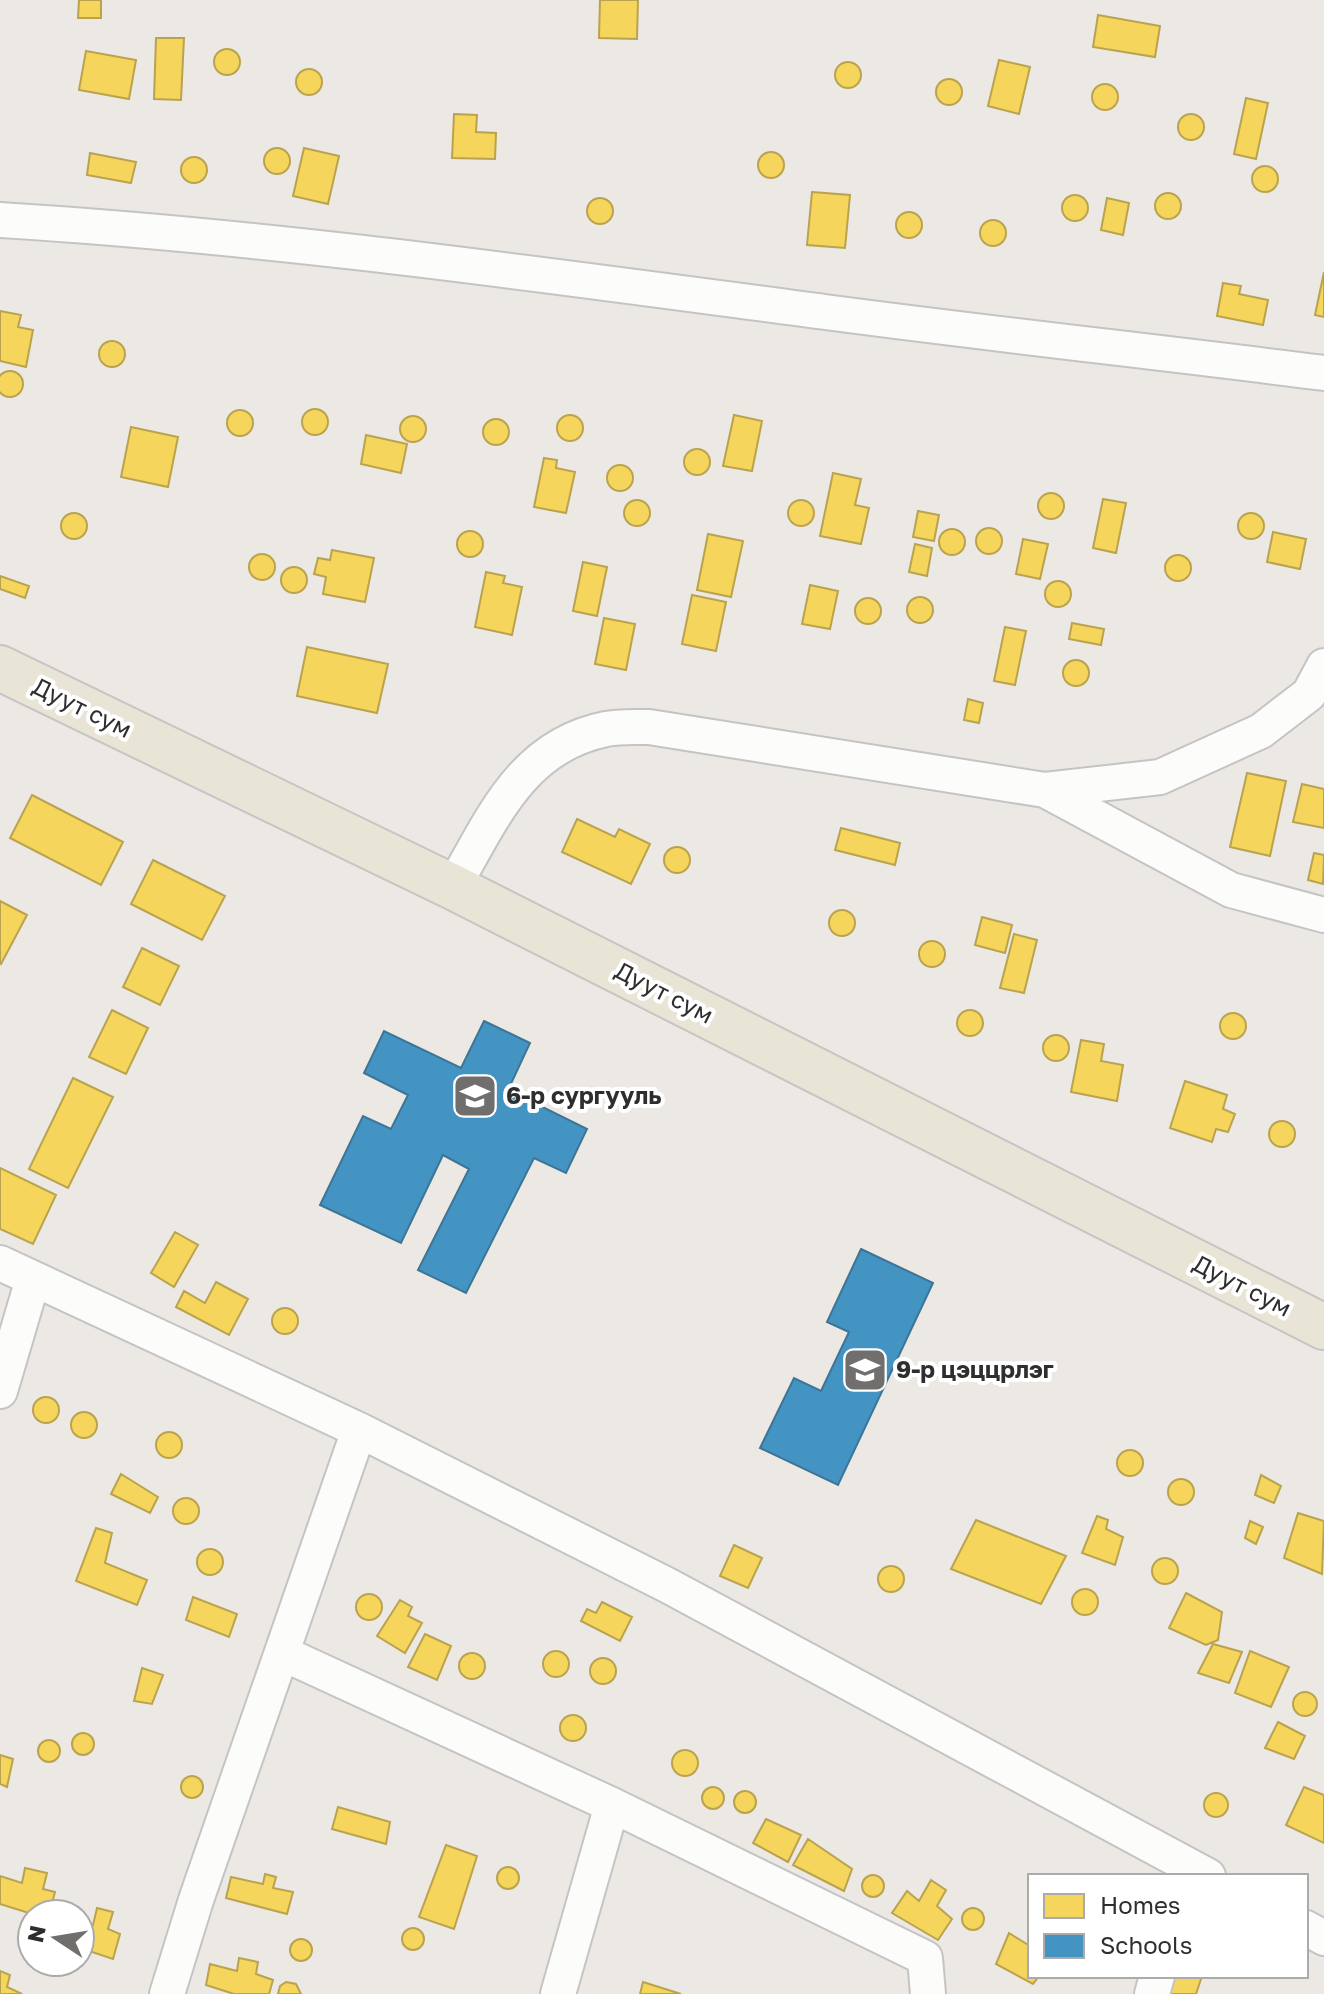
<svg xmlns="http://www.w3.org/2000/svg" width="1324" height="1994" font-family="'Golos Text',sans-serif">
<rect width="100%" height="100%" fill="#ece8e4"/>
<path fill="#f6d55c" stroke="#baa34e" stroke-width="2" d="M79 0H101V18H78Z
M600 0H638L637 39 599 38Z
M1098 15 1160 26 1155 57 1093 47Z
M156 38H184L181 100 154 99Z
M214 62a13 13 0 1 1 26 0a13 13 0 1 1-26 0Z
M86 51 136 60 129 99 79 90Z
M999 60 1030 67 1019 114 988 106Z
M835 75a13 13 0 1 1 26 0a13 13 0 1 1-26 0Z
M296 82a13 13 0 1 1 26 0a13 13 0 1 1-26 0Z
M936 92a13 13 0 1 1 26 0a13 13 0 1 1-26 0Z
M1092 97a13 13 0 1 1 26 0a13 13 0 1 1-26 0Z
M1246 98 1268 103 1256 159 1234 154Z
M1178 127a13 13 0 1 1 26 0a13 13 0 1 1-26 0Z
M454 114 477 115 476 132 496 133 495 159 452 158Z
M264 161a13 13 0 1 1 26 0a13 13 0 1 1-26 0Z
M304 148 339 156 328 204 293 196Z
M758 165a13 13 0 1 1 26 0a13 13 0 1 1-26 0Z
M90 153 136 162 131 183 87 175Z
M181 170a13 13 0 1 1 26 0a13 13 0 1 1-26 0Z
M1252 179a13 13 0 1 1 26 0a13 13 0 1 1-26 0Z
M812 192 850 195 845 248 807 245Z
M1155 206a13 13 0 1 1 26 0a13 13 0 1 1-26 0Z
M1062 208a13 13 0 1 1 26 0a13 13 0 1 1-26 0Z
M587 211a13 13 0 1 1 26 0a13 13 0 1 1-26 0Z
M1107 198 1129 203 1123 235 1101 230Z
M896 225a13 13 0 1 1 26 0a13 13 0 1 1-26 0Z
M980 233a13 13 0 1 1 26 0a13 13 0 1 1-26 0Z
M1324 272V317L1315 315Z
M1223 283 1241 286 1239 294 1268 300 1263 325 1217 316Z
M0 311 21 315 18 327 33 330 26 367 0 361Z
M99 354a13 13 0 1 1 26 0a13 13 0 1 1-26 0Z
M-3 384a13 13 0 1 1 26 0a13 13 0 1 1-26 0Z
M302 422a13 13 0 1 1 26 0a13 13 0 1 1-26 0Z
M227 423a13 13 0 1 1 26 0a13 13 0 1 1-26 0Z
M557 428a13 13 0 1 1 26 0a13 13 0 1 1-26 0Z
M734 415 762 421 752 471 723 466Z
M400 429a13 13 0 1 1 26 0a13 13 0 1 1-26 0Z
M483 432a13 13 0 1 1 26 0a13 13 0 1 1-26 0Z
M131 427 178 437 168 487 121 477Z
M366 435 407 444 401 473 361 464Z
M684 462a13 13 0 1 1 26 0a13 13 0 1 1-26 0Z
M544 458 557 460 556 468 575 472 566 513 534 507Z
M607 478a13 13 0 1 1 26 0a13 13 0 1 1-26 0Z
M833 473 861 479 855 505 869 508 861 544 820 536Z
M1038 506a13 13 0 1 1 26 0a13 13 0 1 1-26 0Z
M1103 499 1126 503 1116 553 1093 548Z
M624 513a13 13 0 1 1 26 0a13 13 0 1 1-26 0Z
M788 513a13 13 0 1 1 26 0a13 13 0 1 1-26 0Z
M918 511 939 515 934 541 913 537Z
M61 526a13 13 0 1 1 26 0a13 13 0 1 1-26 0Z
M1238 526a13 13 0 1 1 26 0a13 13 0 1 1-26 0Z
M976 541a13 13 0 1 1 26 0a13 13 0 1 1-26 0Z
M939 542a13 13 0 1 1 26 0a13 13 0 1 1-26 0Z
M457 544a13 13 0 1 1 26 0a13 13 0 1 1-26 0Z
M1273 532 1306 539 1300 569 1267 562Z
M708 534 743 541 731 597 697 590Z
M1023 539 1048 544 1040 579 1016 574Z
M915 544 932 548 927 576 909 572Z
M332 550 374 558 365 602 323 594 326 577 314 574 318 558 330 560Z
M249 567a13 13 0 1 1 26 0a13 13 0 1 1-26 0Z
M1165 568a13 13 0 1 1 26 0a13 13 0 1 1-26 0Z
M583 562 607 567 597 616 573 611Z
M281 580a13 13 0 1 1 26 0a13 13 0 1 1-26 0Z
M486 572 505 576 503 583 522 587 512 635 475 627Z
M0 576 29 586 25 598 0 589Z
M1045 594a13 13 0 1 1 26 0a13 13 0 1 1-26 0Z
M810 585 838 591 830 629 802 624Z
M692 595 726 602 716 651 682 644Z
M907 610a13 13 0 1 1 26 0a13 13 0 1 1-26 0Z
M855 611a13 13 0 1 1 26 0a13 13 0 1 1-26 0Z
M604 618 635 624 626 670 595 664Z
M1072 623 1104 629 1101 645 1069 639Z
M1005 627 1026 631 1015 685 994 681Z
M307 647 388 664 377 713 297 696Z
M1063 673a13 13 0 1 1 26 0a13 13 0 1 1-26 0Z
M968 699 983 703 979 723 964 720Z
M1247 773 1286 781 1270 856 1230 847Z
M1302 784 1324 789V828L1293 822Z
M32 795 123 842 101 885 10 838Z
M577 819 615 837 619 829 650 844 631 884 562 852Z
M841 828 900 843 895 865 835 850Z
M664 860a13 13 0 1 1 26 0a13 13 0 1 1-26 0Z
M1314 853 1324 855 1323 884 1308 880Z
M153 860 225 896 202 940 131 904Z
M0 901 27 915 1 964 0 963Z
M829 923a13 13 0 1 1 26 0a13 13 0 1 1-26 0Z
M982 917 1012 925 1005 953 975 945Z
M1014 934 1037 940 1024 993 1000 988Z
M919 954a13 13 0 1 1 26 0a13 13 0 1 1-26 0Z
M142 948 179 966 160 1005 123 987Z
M957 1023a13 13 0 1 1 26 0a13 13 0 1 1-26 0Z
M112 1010 148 1028 126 1074 89 1057Z
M1220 1026a13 13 0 1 1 26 0a13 13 0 1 1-26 0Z
M1043 1048a13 13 0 1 1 26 0a13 13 0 1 1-26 0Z
M1081 1040 1104 1044 1101 1061 1123 1065 1117 1101 1071 1092Z
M73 1078 113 1097 68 1188 29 1169Z
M1185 1081 1227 1095 1223 1109 1235 1114 1228 1132 1216 1129 1212 1142 1170 1128Z
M1269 1134a13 13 0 1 1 26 0a13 13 0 1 1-26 0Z
M0 1168 56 1195 33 1244 0 1229Z
M175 1232 198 1245 174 1287 151 1273Z
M216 1282 248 1299 229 1335 176 1307 184 1291 205 1303Z
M272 1321a13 13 0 1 1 26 0a13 13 0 1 1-26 0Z
M33 1410a13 13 0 1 1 26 0a13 13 0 1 1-26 0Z
M71 1425a13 13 0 1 1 26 0a13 13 0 1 1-26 0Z
M156 1445a13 13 0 1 1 26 0a13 13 0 1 1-26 0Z
M1117 1463a13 13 0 1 1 26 0a13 13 0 1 1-26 0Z
M121 1474 158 1497 150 1513 111 1494Z
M1261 1475 1281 1486 1274 1503 1255 1495Z
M1168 1492a13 13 0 1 1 26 0a13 13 0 1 1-26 0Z
M173 1511a13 13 0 1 1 26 0a13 13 0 1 1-26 0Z
M1298 1513 1324 1521 1322 1574 1284 1558Z
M1097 1516 1108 1520 1106 1529 1123 1537 1115 1565 1082 1553Z
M976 1520 1066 1556 1041 1604 951 1569Z
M1250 1521 1263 1527 1256 1544 1245 1538Z
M96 1528 112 1533 105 1563 147 1580 137 1605 76 1581Z
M734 1545 762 1558 748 1588 720 1576Z
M197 1562a13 13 0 1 1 26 0a13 13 0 1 1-26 0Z
M1152 1571a13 13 0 1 1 26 0a13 13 0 1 1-26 0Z
M878 1579a13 13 0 1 1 26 0a13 13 0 1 1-26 0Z
M1072 1602a13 13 0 1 1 26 0a13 13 0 1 1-26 0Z
M1186 1593 1222 1612 1218 1640 1206 1645 1169 1628Z
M356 1607a13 13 0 1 1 26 0a13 13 0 1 1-26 0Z
M193 1597 237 1614 229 1637 186 1620Z
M400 1600 412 1607 408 1616 422 1623 405 1653 377 1636Z
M602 1602 632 1617 620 1641 581 1621 587 1609 596 1613Z
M425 1634 451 1646 437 1680 408 1667Z
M1213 1644 1242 1652 1229 1683 1198 1673Z
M543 1664a13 13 0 1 1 26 0a13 13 0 1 1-26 0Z
M1250 1651 1289 1667 1271 1707 1235 1693Z
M459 1666a13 13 0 1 1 26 0a13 13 0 1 1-26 0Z
M590 1671a13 13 0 1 1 26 0a13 13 0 1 1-26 0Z
M142 1668 163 1675 152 1704 134 1701Z
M1293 1704a12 12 0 1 1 24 0a12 12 0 1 1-24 0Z
M560 1728a13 13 0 1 1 26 0a13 13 0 1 1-26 0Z
M1278 1722 1305 1736 1294 1759 1265 1748Z
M72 1744a11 11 0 1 1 22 0a11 11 0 1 1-22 0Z
M38 1751a11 11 0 1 1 22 0a11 11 0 1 1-22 0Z
M672 1763a13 13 0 1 1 26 0a13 13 0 1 1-26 0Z
M0 1755 13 1759 7 1787 0 1784Z
M181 1787a11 11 0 1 1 22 0a11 11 0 1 1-22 0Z
M702 1798a11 11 0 1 1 22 0a11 11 0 1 1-22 0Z
M1304 1787 1324 1795V1843L1286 1825Z
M734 1802a11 11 0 1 1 22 0a11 11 0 1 1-22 0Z
M1204 1805a12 12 0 1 1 24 0a12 12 0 1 1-24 0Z
M338 1807 390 1822 386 1844 332 1829Z
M766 1819 801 1835 788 1862 753 1843Z
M808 1839 852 1869 844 1891 793 1865Z
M446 1845 477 1856 454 1929 419 1917Z
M497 1878a11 11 0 1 1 22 0a11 11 0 1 1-22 0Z
M25 1868 47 1873 43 1889 55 1892 49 1914H32L0 1904V1876L22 1883Z
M265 1874 276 1877 273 1888 293 1892 287 1914 226 1898 231 1877 263 1884Z
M862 1886a11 11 0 1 1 22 0a11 11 0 1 1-22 0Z
M931 1880 946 1890 937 1906 952 1919 938 1940 892 1913 907 1891 919 1901Z
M962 1919a11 11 0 1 1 22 0a11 11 0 1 1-22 0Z
M97 1908 113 1912 108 1929 120 1934 113 1959 80 1948V1921L93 1925Z
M402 1939a11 11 0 1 1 22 0a11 11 0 1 1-22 0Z
M1009 1933 1030 1946V1976H1039L1033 1984 996 1964Z
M290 1950a11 11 0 1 1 22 0a11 11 0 1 1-22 0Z
M239 1958 258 1962 256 1974 273 1980 269 1994H234L206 1985 210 1964 237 1971Z
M0 1971 10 1975 7 1987 22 1994H0Z
M1174 1976H1202L1196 1994H1168Z
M286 1982 296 1984 301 1994H278L280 1986Z
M643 1982 681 1994H640Z"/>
<path fill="#4393c3" stroke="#3d7596" stroke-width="2" d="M484 1021 530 1043 508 1090 587 1129 566 1173 534 1158 466 1293 418 1270 469 1169 443 1155 401 1243 320 1205 363 1116 391 1129 408 1095 364 1073 384 1031 461 1068Z
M861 1249 933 1283 838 1485 760 1448 794 1378 821 1391 849 1332 827 1322Z"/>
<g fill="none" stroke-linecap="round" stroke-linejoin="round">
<g stroke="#c5c4c5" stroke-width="38">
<path id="minor" d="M0 220C277 237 551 276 825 312 991 334 1158 352 1324 373
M1045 790 1160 777 1261 731 1309 694 1324 666
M453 887C492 820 521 746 606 729 619 726 635 727 649 727L1045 790 1231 890 1324 915
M0 1263 359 1430 667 1585 1208 1876
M0 1391 33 1279
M282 1653 612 1805 925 1958 928 1994
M1306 1928 1324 1938
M167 1994 196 1900 359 1430
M558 1994 612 1805
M1152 1994 1157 1976"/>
</g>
<g stroke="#c6c5c4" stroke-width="48">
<path id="major" d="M0 668 453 887 1324 1327"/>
</g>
<use href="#minor" stroke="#fcfcfb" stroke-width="34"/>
<use href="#major" stroke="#e8e4d6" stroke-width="44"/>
</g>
<defs>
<g id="school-square" transform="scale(2.3)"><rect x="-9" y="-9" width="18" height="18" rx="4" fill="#706f6e" stroke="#fff"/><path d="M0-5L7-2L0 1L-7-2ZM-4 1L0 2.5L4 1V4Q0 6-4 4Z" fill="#fff"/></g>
</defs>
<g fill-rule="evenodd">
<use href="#school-square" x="475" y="1096"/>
<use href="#school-square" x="865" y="1370"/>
</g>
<g text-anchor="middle" stroke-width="8" stroke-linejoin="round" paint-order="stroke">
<g font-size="24" fill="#2e2e2e" stroke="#fff">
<text transform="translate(82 708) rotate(26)" y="8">Дуут сум</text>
<text transform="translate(664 993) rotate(27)" y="8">Дуут сум</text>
<text transform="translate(1242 1286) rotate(27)" y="8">Дуут сум</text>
</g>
<g font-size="24" font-weight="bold" fill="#2e2e2e" stroke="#fff" text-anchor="start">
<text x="506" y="1104">6-р сургууль</text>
<text x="896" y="1378">9-р цэццрлэг</text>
</g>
</g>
<rect x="1028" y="1874" width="280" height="104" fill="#ffffff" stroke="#ababab" stroke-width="2"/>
<rect x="1044" y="1894" width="40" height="24" fill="#f6d55c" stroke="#ababab" stroke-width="2"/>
<text x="1100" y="1914" font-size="24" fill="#2e2e2e">Homes</text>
<rect x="1044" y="1934" width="40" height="24" fill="#4393c3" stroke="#ababab" stroke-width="2"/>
<text x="1100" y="1954" font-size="24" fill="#2e2e2e">Schools</text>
<g transform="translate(56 1938) rotate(282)"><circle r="38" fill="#ffffff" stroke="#ababab" stroke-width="2"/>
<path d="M0-6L14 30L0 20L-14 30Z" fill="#706f6e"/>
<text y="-12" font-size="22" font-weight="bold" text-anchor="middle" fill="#2e2e2e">N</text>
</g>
</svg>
